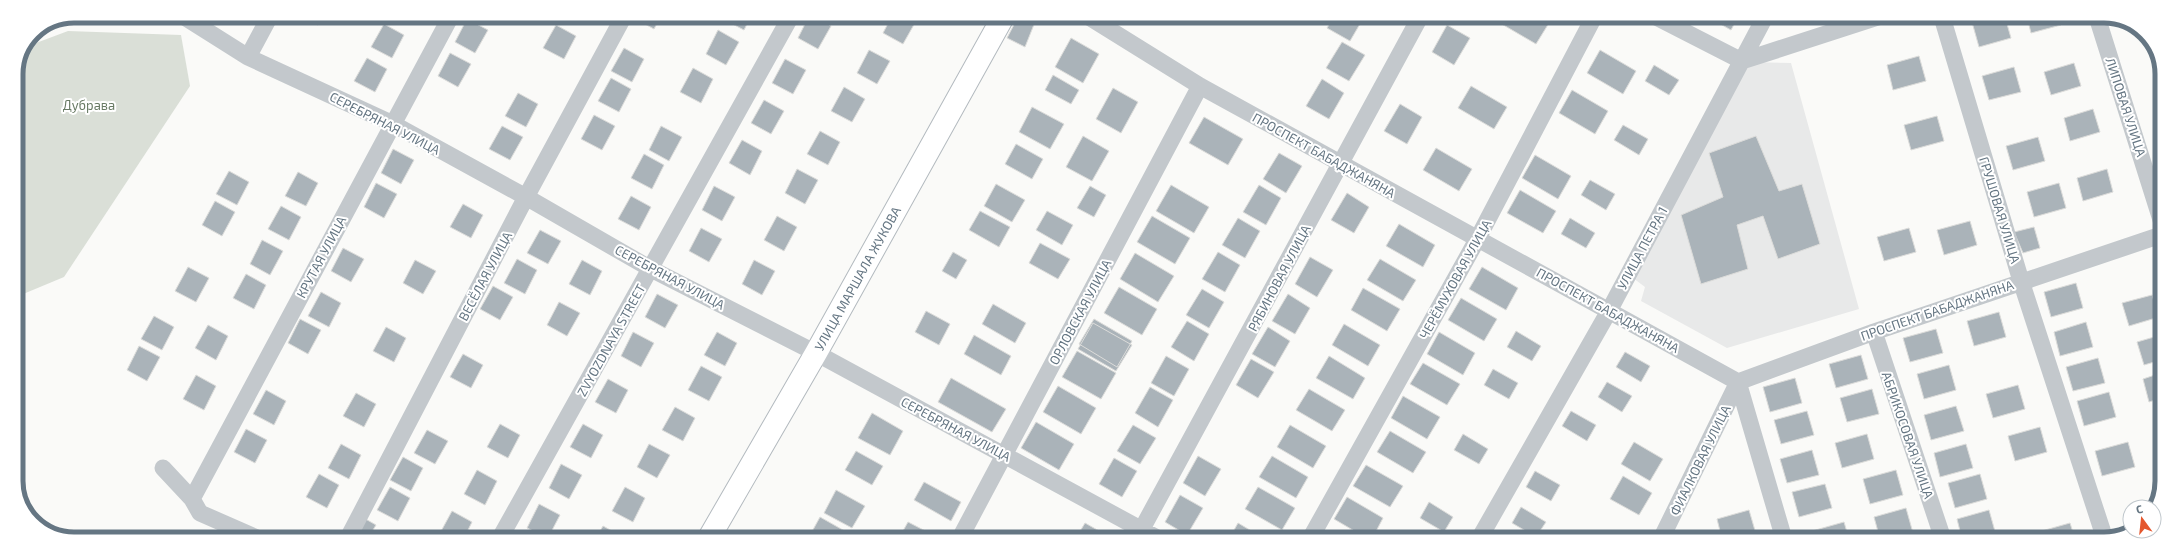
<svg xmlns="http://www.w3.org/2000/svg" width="2178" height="555" font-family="'Exo 2',sans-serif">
<rect width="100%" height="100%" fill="#fafaf8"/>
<path fill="#e8e9e9" d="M1747 62 1791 63 1859 309 1727 348 1641 301 1645 287 1633 278Z"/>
<path fill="#dadfd7" d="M68 31 181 35 190 86 64 277 16 297V74L28 46Z"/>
<path fill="#aab3b9" stroke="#dcdcda" d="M301 16H323L318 25Z
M395 16H414L410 24Z
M570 16H583L580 22Z
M635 16H661L654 29 634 18Z
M724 16H751L744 30 723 19Z
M809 16H814L831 26 818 49 798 38Z
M892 16H908L916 21 903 44 883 33Z
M1018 17H1037L1025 47 1007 38Z
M1334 17H1364L1350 41 1327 28Z
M1504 17H1539L1549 23 1536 44 1500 23Z
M1708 17H1738L1731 30Z
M1991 17H2005L2011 38 1979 47 1972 22Z
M2027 17H2059L2061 25 2031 33Z
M467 19 488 30 475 53 455 42Z
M384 24 404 35 392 58 371 47Z
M556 25 576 36 564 59 543 48Z
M1447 25 1470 38 1454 65 1432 52Z
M718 30 739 42 726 65 706 54Z
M2147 35 2148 36 2158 62 2155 63Z
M1071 38 1099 54 1083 83 1055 67Z
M1342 42 1365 55 1349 81 1326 68Z
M624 48 644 59 632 82 611 71Z
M869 50 890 61 877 84 857 73Z
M1600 50 1636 71 1623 94 1587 73Z
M450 53 471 64 458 87 438 76Z
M1919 56 1926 81 1893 90 1887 65Z
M367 58 387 69 375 92 354 81Z
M785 59 806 70 793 94 772 83Z
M2074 63 2081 86 2051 95 2044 72Z
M1654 65 1679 80 1669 95 1645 81Z
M2014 67 2021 92 1989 100 1982 76Z
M693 68 713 79 701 103 680 92Z
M1053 75 1079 90 1071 104 1045 90Z
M611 78 631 89 619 112 598 101Z
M1322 79 1344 93 1329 119 1306 106Z
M1471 86 1507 107 1494 129 1458 108Z
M2162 86V99L2158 87Z
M844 87 865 99 852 122 831 111Z
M1113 88 1138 102 1121 133 1096 119Z
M1572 90 1608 111 1595 134 1559 113Z
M518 93 538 104 526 127 505 116Z
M764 100 784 111 771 134 751 123Z
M1400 104 1422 117 1407 144 1384 131Z
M1032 107 1064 124 1050 149 1019 132Z
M2093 109 2100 132 2070 141 2064 118Z
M594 115 615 126 602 150 581 139Z
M1937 116 1944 141 1911 150 1904 125Z
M1204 117 1243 139 1228 165 1189 143Z
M1623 125 1648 139 1639 155 1614 140Z
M502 126 523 137 510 160 489 149Z
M661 126 682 137 669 161 649 150Z
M820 131 840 142 828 165 807 154Z
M1083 136 1109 151 1092 181 1066 167Z
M1756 136 1779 191 1802 184 1820 244 1778 259 1763 216 1737 225 1748 269 1701 284 1681 215 1723 197 1709 153Z
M2038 137 2045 161 2013 170 2006 146Z
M742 140 762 151 750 175 729 163Z
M1016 144 1043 159 1032 179 1005 164Z
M1436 148 1472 169 1459 191 1423 170Z
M393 149 414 160 401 184 381 173Z
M1279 153 1302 166 1286 193 1263 179Z
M644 154 664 165 652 189 631 178Z
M1535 155 1571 176 1558 199 1522 178Z
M797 169 818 180 805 204 785 193Z
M2107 169 2113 192 2083 201 2077 178Z
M229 171 249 182 237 205 216 194Z
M298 172 318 183 306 206 285 196Z
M1590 180 1615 194 1606 210 1581 195Z
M376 183 397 194 384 218 364 207Z
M2059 183 2066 208 2034 217 2027 192Z
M996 184 1025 200 1012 222 984 206Z
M1171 185 1209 207 1194 233 1156 211Z
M1259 185 1281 198 1266 225 1243 212Z
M714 186 735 197 722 221 702 210Z
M1090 186 1106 195 1094 217 1077 208Z
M1520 190 1556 211 1543 233 1507 213Z
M1347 193 1369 207 1354 233 1331 220Z
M631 196 651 207 639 230 618 219Z
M215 201 235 212 222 236 202 225Z
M463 204 483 215 471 238 450 227Z
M281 206 301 217 289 240 268 229Z
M980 211 1010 227 999 247 969 230Z
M1047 211 1073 225 1062 245 1036 230Z
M777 216 797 227 784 251 764 240Z
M1152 216 1190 238 1175 264 1137 242Z
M1238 218 1260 231 1245 258 1222 245Z
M1570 218 1595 233 1586 248 1561 234Z
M1970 221 1977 245 1944 255 1937 230Z
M1399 224 1435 245 1423 267 1386 246Z
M2034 227 2040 248 2023 253 2014 232Z
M701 228 722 239 709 262 689 251Z
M1909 228 1916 252 1884 261 1877 237Z
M540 230 561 241 548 264 527 253Z
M262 240 283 251 270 275 250 264Z
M1040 243 1070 259 1058 279 1029 263Z
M343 248 364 259 351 282 331 271Z
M953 252 967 260 956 279 942 271Z
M1218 252 1240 265 1225 292 1202 279Z
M1135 253 1174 276 1158 302 1120 279Z
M1310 257 1333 270 1317 297 1295 284Z
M517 259 537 270 525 294 504 283Z
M1380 259 1416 280 1403 301 1367 280Z
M415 260 436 271 423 294 403 283Z
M582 260 602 271 590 295 569 284Z
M754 260 775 271 762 295 742 284Z
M188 267 209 278 196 302 175 291Z
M1482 267 1518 288 1506 310 1469 289Z
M246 274 266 285 254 309 233 298Z
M2076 283 2083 308 2051 317 2044 292Z
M493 286 513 297 500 320 480 309Z
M1119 287 1157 309 1142 335 1104 313Z
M1363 288 1400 309 1387 331 1351 310Z
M1202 289 1224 302 1209 328 1186 315Z
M321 292 341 303 329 327 308 316Z
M657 294 678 305 665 328 645 317Z
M1288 294 1310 308 1295 334 1272 321Z
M2152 295 2159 317 2129 326 2122 303Z
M1461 298 1497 319 1484 341 1448 320Z
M559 302 580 313 567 336 547 325Z
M993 304 1026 323 1015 343 982 324Z
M926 311 950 324 939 345 915 332Z
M1999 312 2006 337 1974 346 1967 321Z
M154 316 174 327 162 350 141 339Z
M300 319 321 330 308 354 288 343Z
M1094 319 1132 341 1117 367 1079 344Z
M1187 321 1209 334 1194 361 1171 347Z
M2086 322 2093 347 2060 356 2054 332Z
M1093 323 1132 345 1116 371 1078 349Z
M1344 324 1380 345 1368 366 1332 345Z
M208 325 228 336 216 360 195 348Z
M386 327 406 338 394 362 373 351Z
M1268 327 1290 341 1275 367 1252 354Z
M1936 329 1943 353 1910 362 1903 338Z
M1516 331 1541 346 1532 361 1507 347Z
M633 332 654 343 641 367 621 356Z
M717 332 737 343 725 366 704 355Z
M1439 332 1475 353 1463 375 1427 354Z
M974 335 1011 356 1001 375 964 354Z
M2161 335V360L2144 365 2137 342Z
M139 346 160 357 147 381 127 370Z
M1077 351 1116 373 1101 399 1062 377Z
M1625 352 1650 366 1641 382 1616 367Z
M463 354 483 365 471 388 450 377Z
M1861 355 1868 379 1836 388 1829 364Z
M1166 356 1189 369 1174 396 1151 383Z
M1329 356 1365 378 1353 399 1316 378Z
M2098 358 2105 383 2073 391 2066 367Z
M1251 359 1274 372 1258 398 1236 385Z
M1423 363 1460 384 1447 405 1410 384Z
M1949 365 1956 390 1924 399 1917 374Z
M701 366 722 377 709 401 688 390Z
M1493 369 1518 383 1509 399 1484 385Z
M2161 373V398L2149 402 2143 379Z
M196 375 216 386 204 410 183 399Z
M951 378 1006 409 992 432 938 402Z
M1795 378 1802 403 1770 412 1763 387Z
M608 379 628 390 616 413 595 402Z
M1607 382 1632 396 1622 412 1598 397Z
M2018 385 2025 409 1993 418 1986 394Z
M1058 386 1096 408 1081 434 1043 412Z
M1150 387 1173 400 1158 427 1135 413Z
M1309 389 1345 410 1332 431 1296 410Z
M1872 389 1879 414 1847 422 1840 398Z
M266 390 286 401 274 425 253 414Z
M2109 392 2116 417 2084 426 2077 401Z
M356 393 376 404 364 427 343 416Z
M1403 396 1440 417 1427 439 1391 418Z
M1956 406 1964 431 1931 440 1924 415Z
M675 407 695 418 683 441 662 430Z
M1571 411 1596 425 1587 441 1562 426Z
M1807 411 1814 435 1781 444 1774 420Z
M872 413 903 431 890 455 858 438Z
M2161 414V433L2156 415Z
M1036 422 1074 444 1059 470 1021 448Z
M500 424 520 435 508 458 487 447Z
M583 424 603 435 591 458 570 447Z
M1133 425 1156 438 1140 464 1117 451Z
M1290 425 1326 446 1313 468 1277 447Z
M2040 427 2047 452 2015 461 2008 436Z
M246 429 267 440 255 463 234 452Z
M427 430 448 441 435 464 414 453Z
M1390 431 1426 452 1413 473 1377 452Z
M1463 434 1488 449 1479 464 1454 450Z
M1867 434 1874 459 1842 468 1835 443Z
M1634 442 1663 459 1650 481 1621 464Z
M2128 442 2135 467 2102 476 2095 451Z
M341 444 361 455 349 479 328 468Z
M649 444 670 455 657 478 637 467Z
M1966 444 1973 468 1940 477 1934 453Z
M1812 450 1819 475 1787 483 1780 459Z
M856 451 883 466 872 485 845 470Z
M1198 456 1221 469 1205 496 1183 483Z
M1272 456 1308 477 1296 498 1259 477Z
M403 457 423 468 411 491 390 480Z
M1114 458 1137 471 1122 497 1099 484Z
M561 464 582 475 569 499 549 488Z
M1366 465 1403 486 1390 507 1353 486Z
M477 470 497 481 485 505 464 494Z
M1896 470 1903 495 1870 504 1863 479Z
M1535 471 1560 485 1551 501 1526 487Z
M319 474 339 485 327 508 306 497Z
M1980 474 1987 499 1955 508 1948 483Z
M1623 476 1652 493 1639 515 1610 499Z
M924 482 961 502 951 521 914 500Z
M1825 484 1832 508 1799 517 1792 492Z
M390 487 410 498 398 521 377 510Z
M625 487 645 498 633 522 612 511Z
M1258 487 1295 508 1282 530 1245 509Z
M836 490 865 506 852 528 824 513Z
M1180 495 1203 508 1187 535 1165 522Z
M1347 497 1383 518 1372 539H1368L1334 519Z
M1429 502 1453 517 1444 532 1420 518Z
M539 504 560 515 548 538 527 528Z
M1521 507 1546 522 1536 537 1512 523Z
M1906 508 1913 533 1891 539H1880L1874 517Z
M1749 510 1756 534 1739 539H1722L1717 519Z
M1989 510 1996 535 1982 539H1962L1957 519Z
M452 511 472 522 464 538H445L439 535Z
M362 517 376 525 368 538H350Z
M820 517 850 534 848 538 809 537Z
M908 522 939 538H899Z
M1844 522 1849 539H1814L1812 531Z
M1085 523 1108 536 1106 538H1076Z
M1238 523 1265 539H1229Z
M2070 523 2075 539H2040L2038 532Z
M603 526 623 537V538H596Z"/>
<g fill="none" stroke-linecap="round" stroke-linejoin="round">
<g stroke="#b3babf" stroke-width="24">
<g id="secondary">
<path id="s1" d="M709 538 816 353 1003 17"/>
</g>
</g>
<path stroke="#c3c8cc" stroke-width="17" d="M183 16 248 57 393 124 526 197 651 269 816 353 1157 538
M1089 17 1200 86 1738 382 1874 332 2161 235
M1656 17 1742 61 1878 17
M1942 17 2021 281 2105 539
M2097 17 2161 220
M248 57 270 16
M1874 332 1943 539
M1738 382 1784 539
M163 468 192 499 200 513 257 538
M192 499 451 16
M348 538 526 197 624 16
M500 538 791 16
M960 538 1200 86
M1137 538 1420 17
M1310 539 1478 238 1594 17
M1479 539 1609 311 1765 17
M1661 539 1738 382"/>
<use href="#secondary" stroke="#fff" stroke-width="22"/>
</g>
<g text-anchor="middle" stroke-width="4" stroke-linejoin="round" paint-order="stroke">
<g font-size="13" fill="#687a64" stroke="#fff">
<text x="89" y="110">Дубрава</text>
</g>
<g font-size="13" fill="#657683" stroke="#fff">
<text transform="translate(2126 107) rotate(72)" y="5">ЛИПОВАЯ УЛИЦА</text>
<text transform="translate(385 123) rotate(27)" y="5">СЕРЕБРЯНАЯ УЛИЦА</text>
<text transform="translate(1324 155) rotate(29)" y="5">ПРОСПЕКТ БАБАДЖАНЯНА</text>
<text transform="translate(2000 210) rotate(73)" y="5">ГРУШОВАЯ УЛИЦА</text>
<text transform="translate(1642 248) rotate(-62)" y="5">УЛИЦА ПЕТРА 1</text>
<text transform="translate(321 257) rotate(-62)" y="5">КРУТАЯ УЛИЦА</text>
<text transform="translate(485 276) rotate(-62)" y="5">ВЕСЁЛАЯ УЛИЦА</text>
<text transform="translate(670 277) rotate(28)" y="5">СЕРЕБРЯНАЯ УЛИЦА</text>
<text dy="5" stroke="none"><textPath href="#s1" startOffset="299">УЛИЦА МАРШАЛА ЖУКОВА</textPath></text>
<text transform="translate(1279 278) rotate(-62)" y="5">РЯБИНОВАЯ УЛИЦА</text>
<text transform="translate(1455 279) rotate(-61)" y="5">ЧЕРЁМУХОВАЯ УЛИЦА</text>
<text transform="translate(1608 310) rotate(29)" y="5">ПРОСПЕКТ БАБАДЖАНЯНА</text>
<text transform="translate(1937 310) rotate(-19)" y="5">ПРОСПЕКТ БАБАДЖАНЯНА</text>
<text transform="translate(1080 312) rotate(-62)" y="5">ОРЛОВСКАЯ УЛИЦА</text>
<text transform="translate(611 340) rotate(-61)" y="5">ZVYOZDNAYA STREET</text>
<text transform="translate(956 429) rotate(28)" y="5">СЕРЕБРЯНАЯ УЛИЦА</text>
<text transform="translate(1908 435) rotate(71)" y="5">АБРИКОСОВАЯ УЛИЦА</text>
<text transform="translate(1700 460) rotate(-64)" y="5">ФИАЛКОВАЯ УЛИЦА</text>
</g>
</g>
<path d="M0 0H2178V555H0ZM74 23H2104A51 51 0 0 1 2155 74V481A51 51 0 0 1 2104 532H74A51 51 0 0 1 23 481V74A51 51 0 0 1 74 23Z" fill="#fff" fill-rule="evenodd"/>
<path fill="none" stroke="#657683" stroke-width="5" d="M74 23H2104A51 51 0 0 1 2155 74V481A51 51 0 0 1 2104 532H74A51 51 0 0 1 23 481V74A51 51 0 0 1 74 23Z"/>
<g transform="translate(2142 519) rotate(345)"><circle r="19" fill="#ffffff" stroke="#c1c8cd"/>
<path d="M0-3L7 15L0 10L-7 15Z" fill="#e4572e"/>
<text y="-6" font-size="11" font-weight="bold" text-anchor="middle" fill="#657683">С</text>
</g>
</svg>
